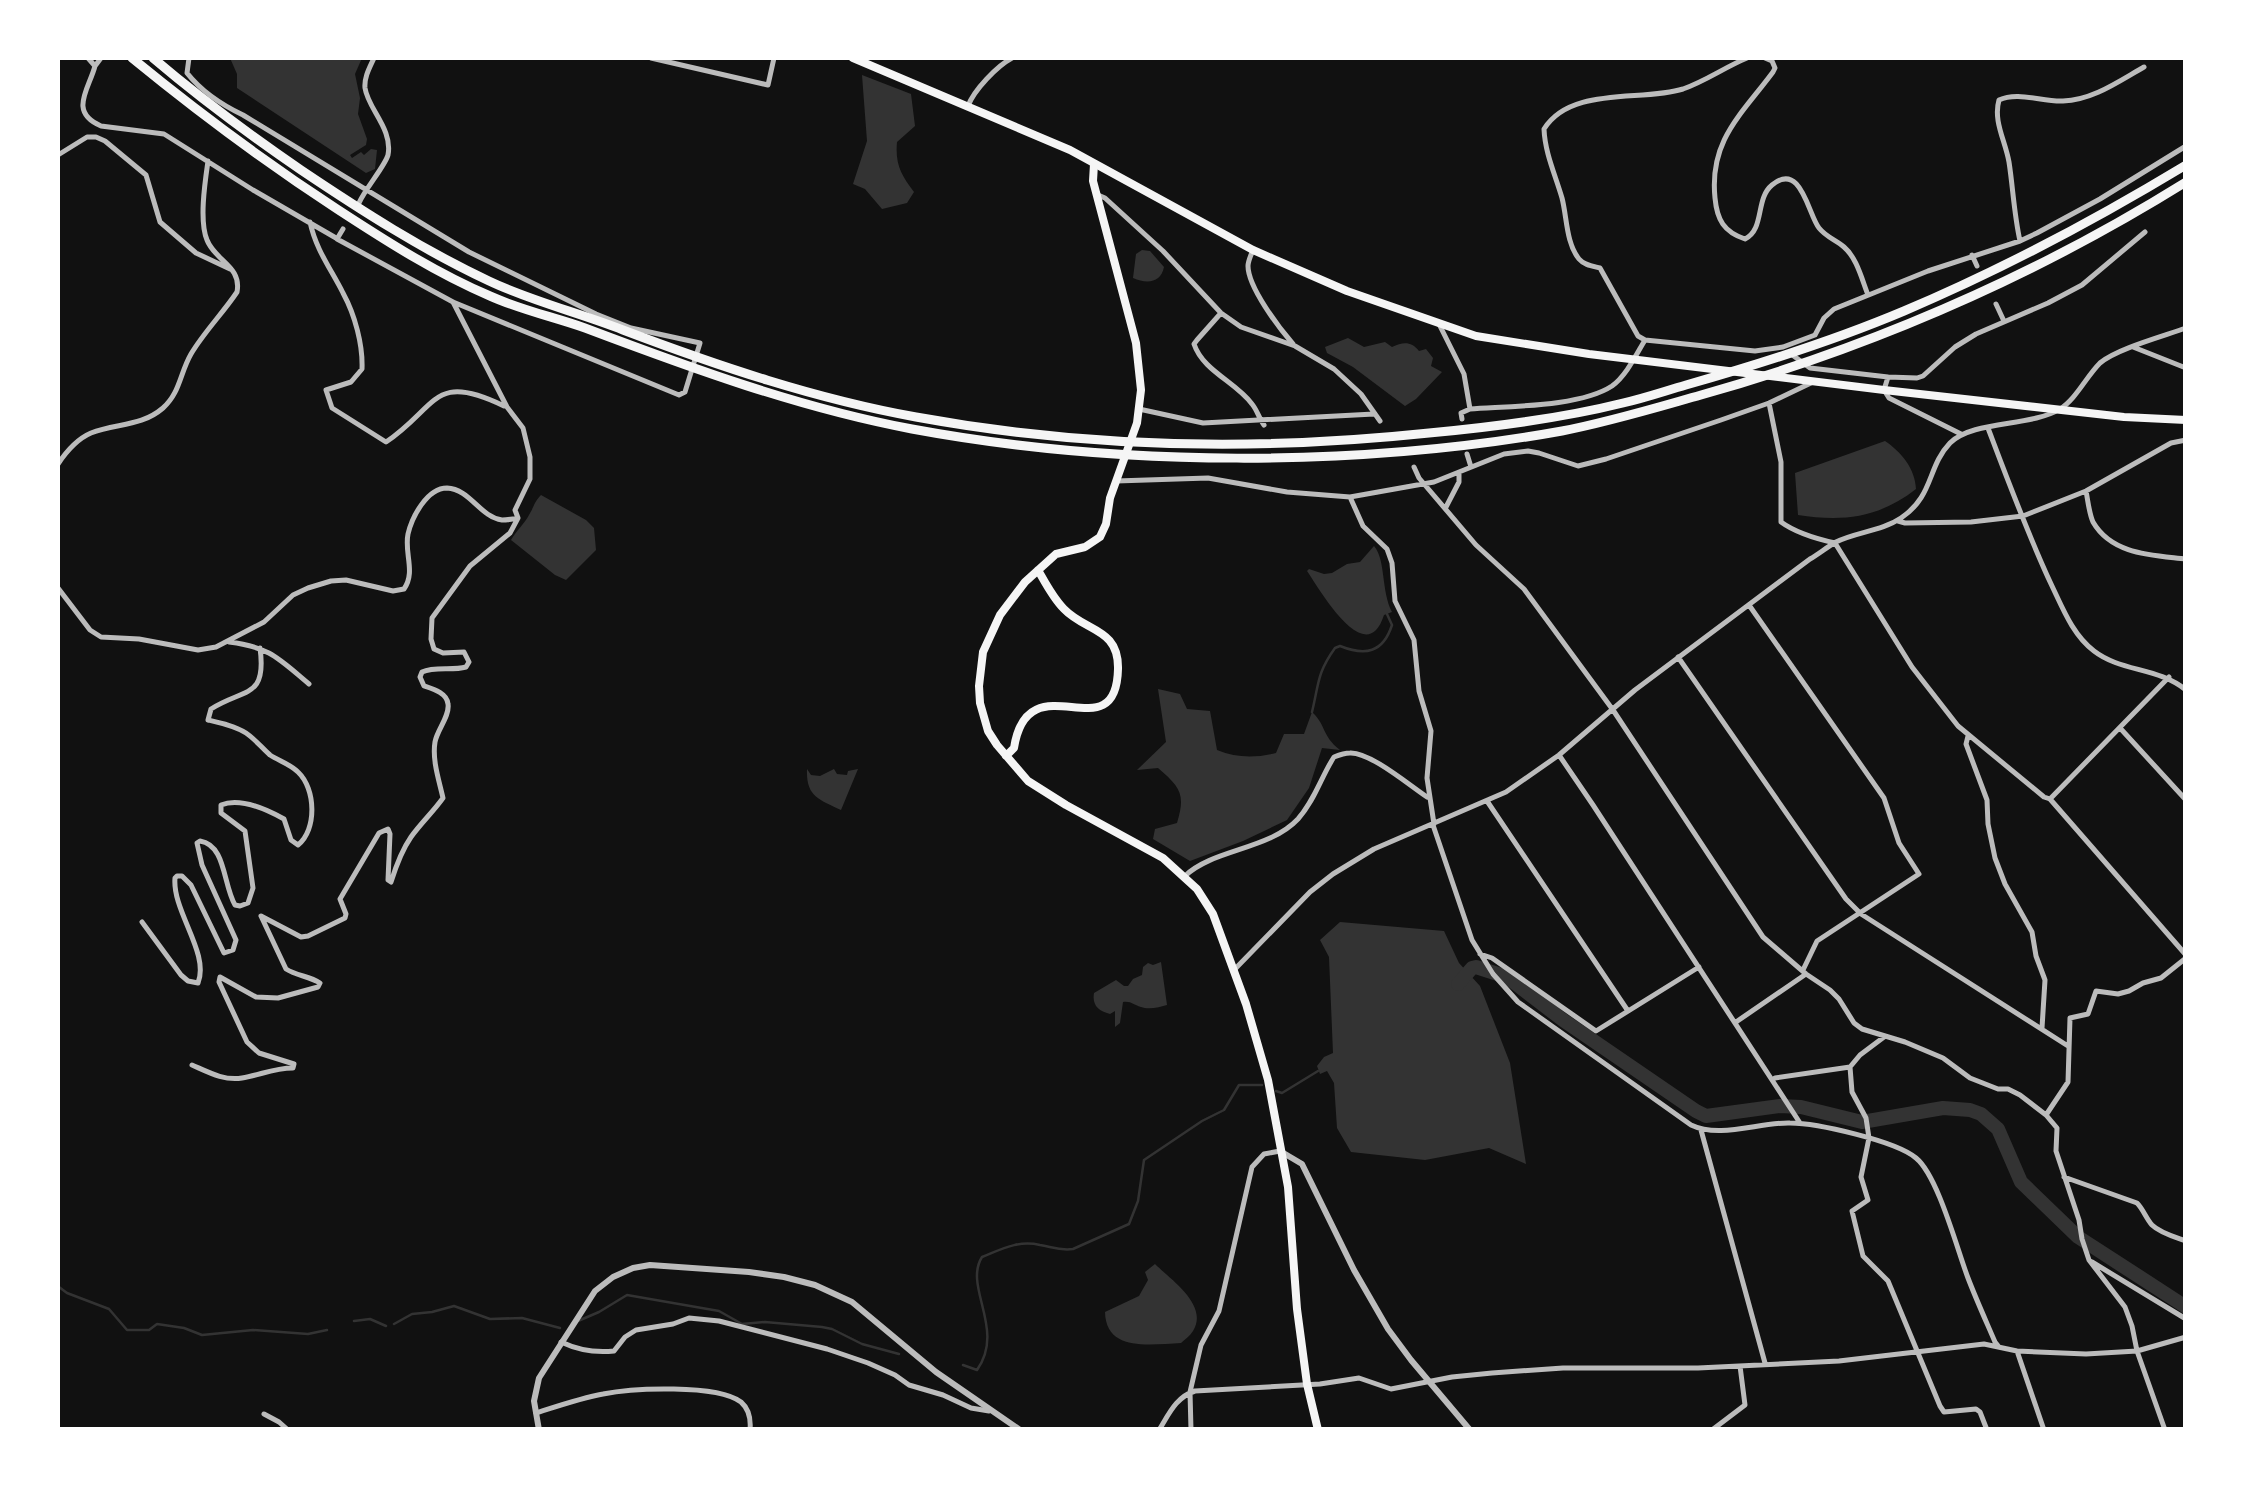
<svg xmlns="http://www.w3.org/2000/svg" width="2243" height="1487" font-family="Mulish,sans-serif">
<rect width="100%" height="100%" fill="#111"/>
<path fill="#333" d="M230 58H362L355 74 360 98 358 114 367 139 366 145 350 155 352 158 361 152 364 155 371 149 377 150 375 169 366 173 237 88V74Z
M862 75 911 94 915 126 897 142C895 164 901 175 914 192L907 203 882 209 865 189 853 184 867 141Z
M1142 250 1150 251 1164 267C1161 283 1147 284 1133 278L1136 254Z
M1348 338 1364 347 1385 342 1392 347C1403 342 1411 341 1419 351L1426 349 1433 358 1431 366 1442 372 1416 399 1405 406 1353 367 1327 353 1325 347Z
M1885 441C1901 452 1915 468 1916 489 1879 518 1843 522 1798 515L1795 473Z
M541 495 586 520 594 528 596 550 566 580 555 575 511 540C516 531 525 523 529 515 534 507 534 502 541 495Z
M1374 546C1386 560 1381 591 1392 612L1384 615C1366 671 1320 590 1307 571L1309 569 1324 574 1332 573 1347 564 1360 562Z
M1158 689 1180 694 1187 709 1210 711 1217 750C1237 758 1255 758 1276 753L1284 734H1304L1312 712C1327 726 1321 735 1340 750L1322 748 1309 788 1287 820 1243 841 1190 861 1153 839 1155 829 1177 823C1186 794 1180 787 1158 768L1137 770 1166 742Z
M807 769 811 775 820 776 834 769 837 774 847 775 848 771 858 769 841 810C819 799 806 797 807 769Z
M1340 922 1444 931 1459 963 1480 986 1510 1063 1526 1164 1489 1148 1425 1160 1351 1152 1337 1128 1334 1083 1327 1071 1320 1074 1317 1066 1324 1057 1333 1053 1329 957 1320 940Z
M1161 962 1167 1005C1160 1007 1149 1010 1141 1007 1133 1005 1132 1001 1123 1002L1120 1023 1115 1027V1011L1110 1014C1098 1011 1092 1005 1094 993L1116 980 1124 986H1128L1133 979 1142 975 1143 967 1148 963 1153 965Z
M1155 1264C1171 1280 1209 1305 1193 1331 1190 1336 1185 1339 1181 1343 1152 1344 1106 1353 1105 1312L1139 1296 1148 1280 1145 1272Z"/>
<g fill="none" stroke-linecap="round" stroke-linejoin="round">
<path stroke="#333" stroke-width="2.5" d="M1312 712C1319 683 1317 673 1335 648L1340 646C1365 656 1383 653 1392 625L1387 614
M1276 1091 1282 1093 1318 1071
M59 1287 67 1293 109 1309 127 1330H149L157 1324 184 1328 202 1335 253 1330 308 1334 327 1330
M354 1321 370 1319 386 1326
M578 1321 599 1312 627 1295 719 1311 742 1324 765 1322 822 1327 832 1329 862 1344 899 1354
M394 1324 412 1314 432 1312 454 1306 490 1319 522 1318 560 1328
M963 1365 977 1370C1006 1329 963 1287 982 1257 1002 1249 1018 1240 1040 1245 1052 1247 1060 1251 1073 1249L1129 1224 1138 1201 1144 1160 1202 1121 1224 1110 1239 1085H1262"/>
<path stroke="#333" stroke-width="14" d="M1458 984 1472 968 1476 967 1507 977 1563 1020 1696 1111 1706 1116 1780 1106 1801 1107 1862 1122 1943 1108 1970 1110 1981 1114 1998 1129 2021 1182 2078 1237 2186 1307"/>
<path stroke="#bcbcbc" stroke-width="5" d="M88 58 95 66C89 89 68 112 101 126L164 134 253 190 336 238
M189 58 187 73C202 92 222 105 243 115L469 252 596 314 631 328 700 343 685 392 679 395 453 302 337 239 343 229
M651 58 768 85 774 58
M1747 58C1725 67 1706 81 1683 89 1641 102 1571 86 1544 129 1545 153 1555 174 1562 198 1567 217 1566 243 1579 259 1584 265 1592 266 1600 268L1638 336 1645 340 1755 351 1783 347 1815 335 1824 318 1834 309 1928 271 2020 241 2037 233 2100 199 2186 146
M1765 58 1772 61 1775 68 1773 72C1742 114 1709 140 1715 198 1717 220 1724 232 1745 239 1765 229 1755 199 1772 185 1801 161 1808 214 1819 228 1826 237 1836 240 1844 247 1857 258 1862 280 1868 295
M95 66 101 58
M968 106C974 90 997 66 1012 58
M58 155 87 137H96L105 141 146 175 160 222 196 253 230 269
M1098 195 1105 198 1163 251 1221 313 1241 327 1295 346 1334 369 1361 394 1380 421
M359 203C365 189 385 166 388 155 393 129 368 109 365 88 364 77 370 67 374 58
M310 222C316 250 331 269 343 293 355 315 363 345 362 369L351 382 326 390 332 408 386 442C438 407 432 371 504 406
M2020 241C2014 214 2013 188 2009 162 2005 140 1993 121 1999 100 2018 91 2042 102 2063 101 2093 100 2119 81 2144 67
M1253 250C1251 255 1248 261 1248 266 1248 287 1279 328 1293 344
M1972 255 1977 266
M1996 304 2003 319
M1221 313 1197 340 1194 344C1203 371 1236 382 1252 404 1257 410 1259 418 1264 425
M1439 324 1464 374 1470 409
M2133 347 2186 368
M1791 354 1810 368 1888 377
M1769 403 1781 462V522C1796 533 1817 539 1835 543L1912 667 1958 726 2044 797 2050 799 2186 955
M1139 409 1203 423 1374 414
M1462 419 1461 413 1470 409C1509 406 1580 407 1612 386 1626 376 1636 355 1645 340
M1988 428C2008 481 2028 535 2052 586 2063 609 2073 635 2094 651 2121 672 2158 667 2186 690
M1961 434 1889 398 1884 390 1888 377 1917 378 1923 376 1955 347 1976 334 2048 303 2082 285 2145 232
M1467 454 1471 467
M58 464C66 452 77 439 91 433 116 423 141 427 163 408 180 393 180 373 191 354 204 332 223 313 237 292 242 266 215 261 207 240 199 221 205 182 208 161
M1414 467 1419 478 1476 545 1524 589 1613 710 1763 937 1806 974 1830 990 1839 999 1854 1023 1862 1029 1905 1042 1943 1058 1970 1078 1998 1089H2008L2020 1095 2046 1115 2057 1128 2056 1151 2079 1220 2082 1239 2089 1260 2125 1307 2132 1326 2137 1351 2165 1430
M1116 481 1208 478 1287 492 1350 497 1434 482 1504 454 1528 451 1539 453 1578 466 1606 459 1721 420 1769 403 1813 382
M2086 491C2088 501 2089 513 2093 522 2112 555 2153 555 2186 559
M1350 497 1363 526 1387 549 1392 563 1395 601 1414 640 1419 691 1431 731 1427 778 1434 824
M1446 507 1459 482V473
M1898 521 1905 523 1971 522 2023 516 2086 491 2171 443 2186 440
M58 588 90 630 101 637 139 639 198 650 216 647 264 622 293 595 308 588 331 581 346 580 393 591 404 589C416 572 404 553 408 534 412 517 427 488 447 488 470 489 480 517 502 520 508 520 513 519 518 518
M1749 605 1884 798 1899 843 1919 874 1817 941 1803 970
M229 642C270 647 279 659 309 684
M1678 657 1846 899 1861 914 2068 1046
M2120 728 2186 800
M1968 736 1966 744 1987 800 1988 824 1995 858 2005 884 2032 932 2036 956 2045 980 2042 1028
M1559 755 1593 805 1800 1123
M2050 799 2169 677
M1487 801 1628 1011
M1433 825 1472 940 1493 974 1518 1002 1691 1125C1720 1139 1759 1122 1790 1123 1817 1123 1896 1141 1916 1158 1938 1176 1957 1249 1968 1278 1976 1299 1986 1321 1995 1342L1999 1347
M1185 876C1213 849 1269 850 1298 819 1315 800 1321 777 1334 757 1339 755 1344 753 1350 753 1370 752 1409 785 1427 797
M142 922 181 975 188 981 198 983C210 953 172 911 175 878L177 876H182L191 885 224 953 233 950 236 940 202 865 197 843 200 841C226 845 223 885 235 905L240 906 248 903 253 888 245 831 221 813V805C240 797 266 809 284 819L291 840 298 845C317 830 316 789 298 772 290 764 279 761 270 755 262 748 255 739 246 733 235 726 221 723 208 720L211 709C244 688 267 699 260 648
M1480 954 1492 958 1596 1031 1699 967
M1235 969 1310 892 1333 874 1374 849 1506 792 1559 755 1635 690 1810 559C1819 554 1827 547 1836 542 1856 532 1882 531 1901 518 1934 496 1927 467 1950 443 1973 420 2031 427 2060 409 2076 399 2086 377 2100 363 2116 349 2164 336 2186 328
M1736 1022 1806 974
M192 1065C208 1072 224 1081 242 1078 260 1075 274 1068 293 1068L294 1064 259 1053 247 1042 219 982 220 977 256 997 278 998 318 987 320 983C309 976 297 976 286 969L261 916 301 937 308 936 345 918 346 914 340 899 379 833 388 829 390 834 388 880 391 882C396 866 402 850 411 837 421 823 433 812 443 798 439 780 432 760 435 742 437 730 450 716 448 704 447 693 433 689 424 686L420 677 422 672C435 666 452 671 466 667L469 662 464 652 443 653 434 649 431 639 432 618 470 566 510 533 518 518 515 510 530 479V457L523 428 507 407 453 302
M1850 1067 1852 1092 1866 1118 1869 1138 1861 1177 1868 1200 1852 1211 1863 1256 1888 1281 1940 1406 1944 1412 1976 1409 1980 1412 1987 1430
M1775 1078 1850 1067 1860 1055 1884 1037
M2046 1115 2068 1082 2070 1018 2088 1014 2096 991 2118 994 2129 991 2143 983 2161 978 2186 958
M1701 1130 1765 1363
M2064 1177 2137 1203C2143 1209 2146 1218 2152 1225 2160 1233 2175 1237 2186 1241
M2092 1262 2186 1319
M561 1342C578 1350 596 1353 614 1351L625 1337 636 1330 673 1324 689 1318 719 1321 827 1349 868 1363 895 1375 909 1385 943 1395 971 1408 989 1411
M2017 1351 2044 1430
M536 1413C558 1406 581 1398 603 1394 632 1388 717 1384 741 1402 749 1409 751 1419 750 1430
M264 1414 279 1422 288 1430
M1159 1430C1169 1414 1176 1397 1195 1391L1320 1384 1359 1378 1391 1389 1452 1377 1492 1373 1563 1368H1698L1839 1361 1984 1344 2017 1351 2086 1354 2137 1351 2186 1337
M1191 1430 1190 1392 1201 1345 1219 1311 1252 1167 1264 1154 1280 1151
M1712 1430 1745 1405 1740 1366"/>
<path stroke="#bcbcbc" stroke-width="6" d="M1280 1151 1302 1164 1354 1270 1388 1329 1411 1360 1470 1430
M539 1430 534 1401 539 1378 595 1291 613 1277 633 1268 650 1265 749 1272 784 1277 815 1285 852 1302 936 1372 1020 1430"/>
<path stroke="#f5f5f5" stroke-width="8" d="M1094 164 1093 181 1136 343 1141 390 1137 423 1110 498 1106 524 1100 537 1085 547 1056 554 1025 582 1000 615 983 652 979 686 980 703 988 731 997 745 1028 781 1066 805 1163 858 1197 889 1213 914 1246 1004 1268 1080 1288 1187 1297 1309 1307 1384 1318 1430
M1006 756 1014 748C1028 658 1116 755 1118 669 1119 628 1086 632 1064 609 1053 598 1046 584 1038 570"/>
<path stroke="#f5f5f5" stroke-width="8" d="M853 58 1070 150 1253 250 1347 291 1476 336 1589 354 1884 390 2124 417 2186 420"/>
<path stroke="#f5f5f5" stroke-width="9" d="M132 58C198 112 265 162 337 209 386 241 436 273 490 296 521 310 554 317 585 328 691 368 800 408 912 429 1117 467 1357 468 1562 431 1609 422 1655 408 1701 395 1871 347 2035 276 2186 182
M153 58C200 98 250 135 301 170 362 211 423 250 489 281 531 301 580 313 623 330 718 366 816 399 916 417 1085 448 1259 451 1429 433 1494 427 1559 419 1623 403 1645 398 1665 391 1686 385 1760 364 1833 341 1904 311 2001 270 2095 220 2186 165"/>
</g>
<rect width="2243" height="1487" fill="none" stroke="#ffffff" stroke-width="120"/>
</svg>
